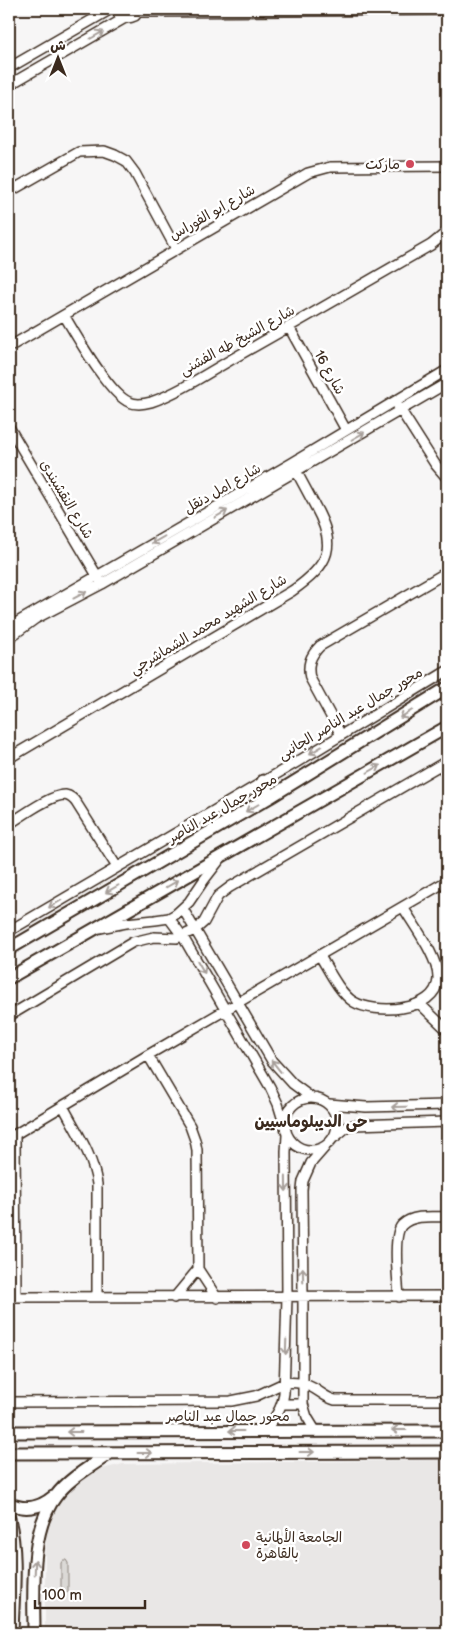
<svg xmlns="http://www.w3.org/2000/svg" width="456" height="1642" font-family="'Balsamiq Sans','Playpen Sans Arabic',sans-serif">
<rect width="100%" height="100%" fill="#f7f6f6"/>
<filter id="ink" filterUnits="userSpaceOnUse"><feTurbulence type="fractalNoise" baseFrequency=".02" numOctaves="2"/><feDisplacementMap in="SourceGraphic" scale="10" xChannelSelector="R" yChannelSelector="G"/><feConvolveMatrix kernelMatrix="1 2 1 2 8 2 1 2 1" color-interpolation-filters="sRGB"/></filter>
<g filter="url(#ink)">
<path fill="#e9e7e6" d="M447 1460V1633H45V1551L48 1526 58 1502 66 1492 86 1475 97 1470 123 1464Z"/>
<path fill="#dbd9d6" stroke="#8b827a" d="M63 1560H66L68 1563V1592L64 1594 61 1591V1563Z"/>
<g fill="none" stroke-linecap="round" stroke-linejoin="round">
<g stroke="#3b2a1e" stroke-width="12">
<path id="minor" d="M116 9C119 18 127 20 135 16L140 9
M139 12 447 10
M9 68 111 9
M9 85 125 18
M9 192 79 152 104 151 115 155 126 161 135 173 176 249
M64 315C76 335 109 394 129 402 136 405 144 404 151 402 179 393 214 369 241 354 305 318 368 281 431 245L447 232
M289 327 346 430
M9 347 308 173 330 167 447 166
M398 406 435 464 447 478
M9 427 99 579
M9 627 292 463 447 370
M9 638 35 619 102 584 447 383
M341 735 310 678C307 665 310 656 320 646L447 572
M9 758 292 591C331 564 337 546 315 506 308 493 301 480 294 467
M441 765 447 776
M9 824C22 816 50 795 65 795 71 796 74 799 77 804L117 867
M183 909 272 1061 293 1084 312 1098
M169 918 183 937 270 1087 278 1104 285 1127
M100 928 126 923 155 920 169 918 176 914 189 902 204 880 221 858
M9 931 297 762 447 671
M320 956C328 969 340 994 354 1002 374 1014 436 1013 438 979 439 958 414 926 403 907
M420 1004 447 1030
M9 1016 133 942 154 937 177 938 195 930 204 922 218 896 230 887 447 761
M148 1055 190 1126 195 1140 197 1150 198 1269 174 1298
M285 1124a26 26 0 1 1 52 0a26 26 0 1 1-52 0Z
M329 1104 366 1107 447 1105
M63 1106C76 1131 93 1155 97 1184V1297
M15 1135 16 1297
M335 1137 347 1127 354 1125 447 1122
M9 1138 148 1055 447 881
M198 1269 217 1298
M9 1297 447 1296
M399 1297C398 1281 392 1235 402 1225 413 1214 434 1217 447 1217
M9 1402 231 1401 256 1396 284 1383C293 1382 302 1383 309 1386 319 1390 325 1398 335 1400H447
M283 1404H303
M315 1430 307 1417 303 1404V1298L302 1190 303 1181 311 1163 325 1147
M263 1431C274 1420 282 1409 284 1393L287 1297 286 1152 287 1135"/>
</g>
<g stroke="#3b2a1e" stroke-width="15">
<path id="major" d="M263 781 270 797
M9 949 270 797 447 688
M9 978 447 727
M9 1432 447 1431
M9 1453 447 1452
M9 1503C24 1511 40 1508 53 1497
M9 1519C18 1555 13 1596 12 1633
M34 1633C34 1591 29 1531 56 1496 69 1478 92 1466 110 1453"/>
</g>
<use href="#minor" stroke="#fff" stroke-width="9"/>
<use href="#major" stroke="#fff" stroke-width="11"/>
</g>
<defs><path id="oneway-shaft" d="M-6 0H5M1.5-3L5.5 0L1.5 3" fill="none" stroke-width="1.6" stroke-linecap="round" stroke-linejoin="round" transform="scale(1.25)"/></defs>
<g stroke="#a79f9a">
<use href="#oneway-shaft" transform="translate(97 35) rotate(-30)"/>
<use href="#oneway-shaft" transform="translate(358 436) rotate(-30)"/>
<use href="#oneway-shaft" transform="translate(221 514) rotate(-30)"/>
<use href="#oneway-shaft" transform="translate(158 540) rotate(150)"/>
<use href="#oneway-shaft" transform="translate(80 595) rotate(-28)"/>
<use href="#oneway-shaft" transform="translate(406 714) rotate(148)"/>
<use href="#oneway-shaft" transform="translate(316 750) rotate(149)"/>
<use href="#oneway-shaft" transform="translate(374 769) rotate(-30)"/>
<use href="#oneway-shaft" transform="translate(252 808) rotate(150)"/>
<use href="#oneway-shaft" transform="translate(172 884) rotate(-30)"/>
<use href="#oneway-shaft" transform="translate(112 889) rotate(150)"/>
<use href="#oneway-shaft" transform="translate(55 904) rotate(149)"/>
<use href="#oneway-shaft" transform="translate(201 967) rotate(60)"/>
<use href="#oneway-shaft" transform="translate(276 1066) rotate(-128)"/>
<use href="#oneway-shaft" transform="translate(399 1107) rotate(179)"/>
<use href="#oneway-shaft" transform="translate(286 1184) rotate(89)"/>
<use href="#oneway-shaft" transform="translate(303 1275) rotate(-92)"/>
<use href="#oneway-shaft" transform="translate(286 1347) rotate(92)"/>
<use href="#oneway-shaft" transform="translate(399 1430) rotate(-180)"/>
<use href="#oneway-shaft" transform="translate(236 1431) rotate(180)"/>
<use href="#oneway-shaft" transform="translate(74 1432) rotate(180)"/>
<use href="#oneway-shaft" transform="translate(307 1452)"/>
<use href="#oneway-shaft" transform="translate(145 1453)"/>
<use href="#oneway-shaft" transform="translate(35 1567) rotate(-88)"/>
</g>
</g>
<g fill="#d1495b" stroke="#fff" stroke-width="2">
<circle cx="410" cy="164" r="5"/>
<circle cx="246" cy="1545" r="5"/>
</g>
<g text-anchor="middle" stroke-width="5" stroke-linejoin="round" paint-order="stroke">
<g font-size="14" fill="#3b2a1e" stroke="#fff" text-anchor="end">
<text x="400" y="169">ماركت</text>
<text x="256" y="1542" text-anchor="start">الجامعة الألمانية<tspan x="256" dy="16">بالقاهرة</tspan></text>
</g>
<g font-size="14" fill="#3b2a1e" stroke="#fff">
<text transform="translate(212 212) rotate(-30)" y="5">شارع ابو الفوراس</text>
<text transform="translate(237 340) rotate(-29)" y="5">شارع الشيخ طه الفشنى</text>
<text transform="translate(330 372) rotate(61)" y="5">شارع 16</text>
<text transform="translate(222 488) rotate(-30)" y="5">شارع امل دنقل</text>
<text transform="translate(67 499) rotate(59)" y="5">شارع النقشبندى</text>
<text transform="translate(208 624) rotate(-31)" y="5">شارع الشهيد محمد الشماشرجي</text>
<text transform="translate(350 713) rotate(-31)" y="5">محور جمال عبد الناصر الجانبى</text>
<text transform="translate(222 808) rotate(-30)" y="5">محور جمال عبد الناصر</text>
<text x="228" y="1421">محور جمال عبد الناصر</text>
</g>
<g font-size="16" font-weight="bold" fill="#3b2a1e" stroke="#fff">
<text x="311" y="1127">حى الديبلوماسيين</text>
</g>
</g>
<rect width="456" height="1642" fill="none" stroke="#fff" stroke-width="30"/>
<rect x="15" y="15" width="426" height="1612" fill="none" stroke="#3b2a1e" stroke-width="2" filter="url(#ink)"/>
<g transform="translate(58 58)" stroke="#ffffff" stroke-width="4" paint-order="stroke">
<path d="M0-4L9 19L0 12L-9 19Z" fill="#3b2a1e"/>
<text y="-8" font-size="14" font-weight="bold" text-anchor="middle" fill="#3b2a1e">ش</text>
</g>
<path d="M35 1600v8h110v-8" fill="none" stroke="#3b2a1e" stroke-width="2.5"/>
<text x="42" y="1600" font-size="15" fill="#3b2a1e" stroke="#ffffff" stroke-width="4" paint-order="stroke">100 m</text>
</svg>
